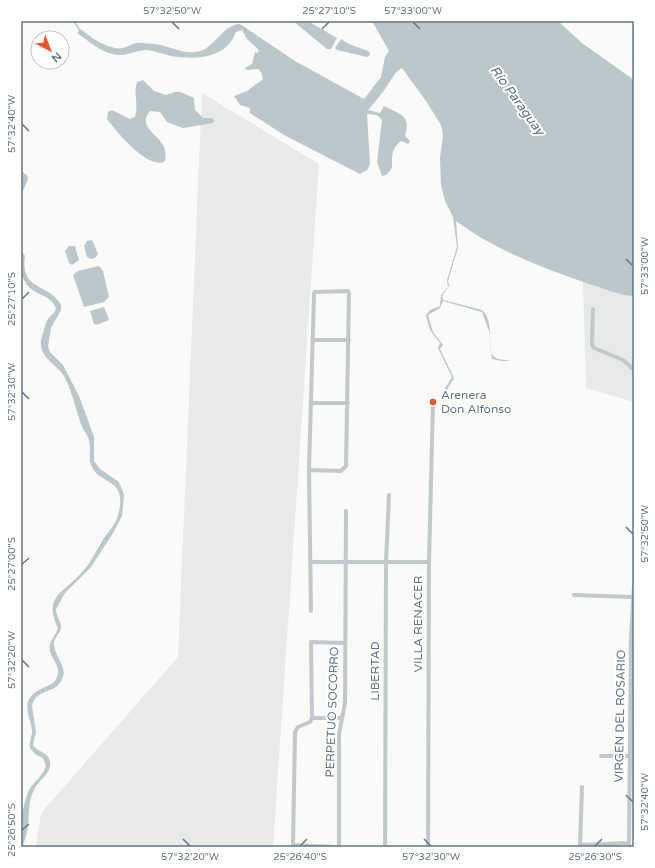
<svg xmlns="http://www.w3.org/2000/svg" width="655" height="868" font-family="'Varela Round',sans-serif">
<rect width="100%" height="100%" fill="#fafaf8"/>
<path fill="#e8e9e9" d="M202 93 319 164 273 847H36L41 813 178 657Z
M583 281 619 294 634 296V402L586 388Z"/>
<path fill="#bbc7cb" d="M293 21H308L335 37 337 38 331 49H327Z
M372 21H558L582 43 634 80V296C620 296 606 289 592 285 546 269 496 251 456 221L458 248 448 281 449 286 442 296 443 300 482 310C495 322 486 342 493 356L498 359 512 361H502L492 359 489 331 482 312 443 301 440 308 428 315 433 332 443 345 440 349 454 378 446 391 441 395 452 377 438 348 440 343 430 330 426 315 430 310 440 306 441 295 448 287 447 280 457 247 453 217 445 201 441 185 440 158 443 135 441 125 426 101 402 68 396 72 383 92 368 110 380 113 384 106C401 115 411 115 405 136L410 141 408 144 401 141C391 148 392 157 392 168L386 175 382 176 377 162 382 120 377 115 367 114 370 164 367 170 360 174 284 135 250 113V108L240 105 234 96 247 91 263 79 261 72 258 69 246 70 245 68 252 64 255 52 258 53 259 50 247 39 242 30 236 32C226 59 196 60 171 56 163 54 155 51 147 50 137 50 127 56 117 55 101 53 89 41 77 33L81 29C91 38 102 45 115 48 123 50 129 45 136 43 141 42 149 44 155 44 171 46 186 57 203 50 216 44 225 24 240 24L295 61 364 99 381 77 385 57 389 51Z
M341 39 349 44 368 51 370 53V55L367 57 337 50 335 48Z
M143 80 154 91 166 95 175 92H181L194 98 195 110 203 118H212L214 120 213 123 183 128 167 122 160 112 150 111C136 128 161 134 165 150 165 155 167 158 164 162 146 168 117 132 107 119L108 112 112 110 130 119 135 117C139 104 133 94 137 82Z
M21 171 27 175 28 179 21 196Z
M92 240 98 254 96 257 91 259 87 257 84 246 87 241Z
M69 246H75L79 260 72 265 69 263 65 251Z
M21 250 25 256C20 292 48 282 61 305V310L51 328 48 346 50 352 63 365 79 396 94 437V461L100 469 119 482 124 495 122 516 113 533 91 567 65 593 56 609C56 616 61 621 61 627 61 633 54 637 54 644 54 659 72 668 59 684 51 694 36 689 32 706L36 732 33 745C37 752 48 752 50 761 53 773 38 780 34 790 27 803 30 818 27 832 26 837 24 842 22 847 16 838 24 796 31 787 37 779 43 775 46 766L43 758 35 754 30 748C29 743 31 738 32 733 33 719 16 701 41 689 48 685 54 685 57 677 61 665 52 660 50 651 48 641 56 636 58 628 42 595 66 592 83 571 92 561 97 549 104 538 108 532 113 527 116 521 119 514 121 504 120 497 118 480 98 481 92 467 87 458 92 449 89 440 88 436 84 431 82 427 76 411 73 394 65 378 59 365 39 359 41 341 41 340 46 322 47 321 49 316 54 315 56 309 52 292 29 298 22 275 20 268 21 258 21 250Z
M99 266 103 271 109 297 104 302 84 307 73 275 78 271Z
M104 307 109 320 96 325 94 324 90 311Z"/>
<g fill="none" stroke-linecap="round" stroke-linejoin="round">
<path stroke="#bbc7cb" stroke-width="1.5" d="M74 21 80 31"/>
<path stroke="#c3c8cc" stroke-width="4" d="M593 309 592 345 594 348 623 360 634 370
M313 340H349
M312 403H348
M309 470 341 471 346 466 349 293 348 291 315 292 314 293 309 470 311 611
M310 562H429
M574 595 632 597
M312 718H342
M601 756H630
M580 845 629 843
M336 847 293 845 295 732 298 727 310 722 312 718 311 642 345 643
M339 847V734L345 703 346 511
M385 847 386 562 389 495
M428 847 429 562 433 402
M580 847 582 787
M629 847 631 637 634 585"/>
</g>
<path fill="none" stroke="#657683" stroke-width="1.5" d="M172 22 179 29M413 22 420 29M322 29 329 22M22 124 29 131M626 259 633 266M22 299 29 292M22 392 29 399M626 527 633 534M22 564 29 558M22 660 29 667M626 795 633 802M22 830 29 824M183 839 190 846M424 839 431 846M300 846 307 839M595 846 602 839"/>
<circle fill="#e4572e" stroke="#fff" stroke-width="1.5" cx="433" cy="402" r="4"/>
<g text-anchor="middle" stroke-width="4" stroke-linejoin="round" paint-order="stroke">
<g font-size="12" fill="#657683" stroke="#fff" text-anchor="start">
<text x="441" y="399">Arenera<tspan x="441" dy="14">Don Alfonso</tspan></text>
</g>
<g font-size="12" fill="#657683" stroke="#fff">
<text transform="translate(418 624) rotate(-90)" y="4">VILLA RENACER</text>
<text transform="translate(375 671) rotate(-90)" y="4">LIBERTAD</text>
<text transform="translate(332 712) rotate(-88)" y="4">PERPETUO SOCORRO</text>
<text transform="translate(620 716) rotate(-89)" y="4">VIRGEN DEL ROSARIO</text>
</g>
<g font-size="13" font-style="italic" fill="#60757c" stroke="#fff">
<text transform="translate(518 100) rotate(54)" y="5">Río Paraguay</text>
</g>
</g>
<rect width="655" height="868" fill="none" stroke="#ffffff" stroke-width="44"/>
<g transform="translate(50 50) rotate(138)"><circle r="19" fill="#ffffff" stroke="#c1c8cd"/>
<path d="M0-3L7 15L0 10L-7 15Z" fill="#e4572e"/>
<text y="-6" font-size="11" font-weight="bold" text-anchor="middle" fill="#657683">N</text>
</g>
<rect x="22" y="22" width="611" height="824" fill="none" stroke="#657683" stroke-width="1.5"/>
<g font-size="10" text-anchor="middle" fill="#657683">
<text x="172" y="14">57°32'50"W</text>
<text x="329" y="14">25°27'10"S</text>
<text x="413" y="14">57°33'00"W</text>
<text transform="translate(11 124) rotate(-90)" y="4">57°32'40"W</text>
<text transform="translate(644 266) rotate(-90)" y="4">57°33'00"W</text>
<text transform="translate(11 299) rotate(-90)" y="4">25°27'10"S</text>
<text transform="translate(11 392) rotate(-90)" y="4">57°32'30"W</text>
<text transform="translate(644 534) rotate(-90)" y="4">57°32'50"W</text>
<text transform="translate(11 564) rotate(-90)" y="4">25°27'00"S</text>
<text transform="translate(11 660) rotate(-90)" y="4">57°32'20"W</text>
<text transform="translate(644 802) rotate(-90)" y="4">57°32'40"W</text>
<text transform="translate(11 830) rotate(-90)" y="4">25°26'50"S</text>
<text x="190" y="860">57°32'20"W</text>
<text x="300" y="860">25°26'40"S</text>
<text x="431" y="860">57°32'30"W</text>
<text x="595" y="860">25°26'30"S</text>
</g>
</svg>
